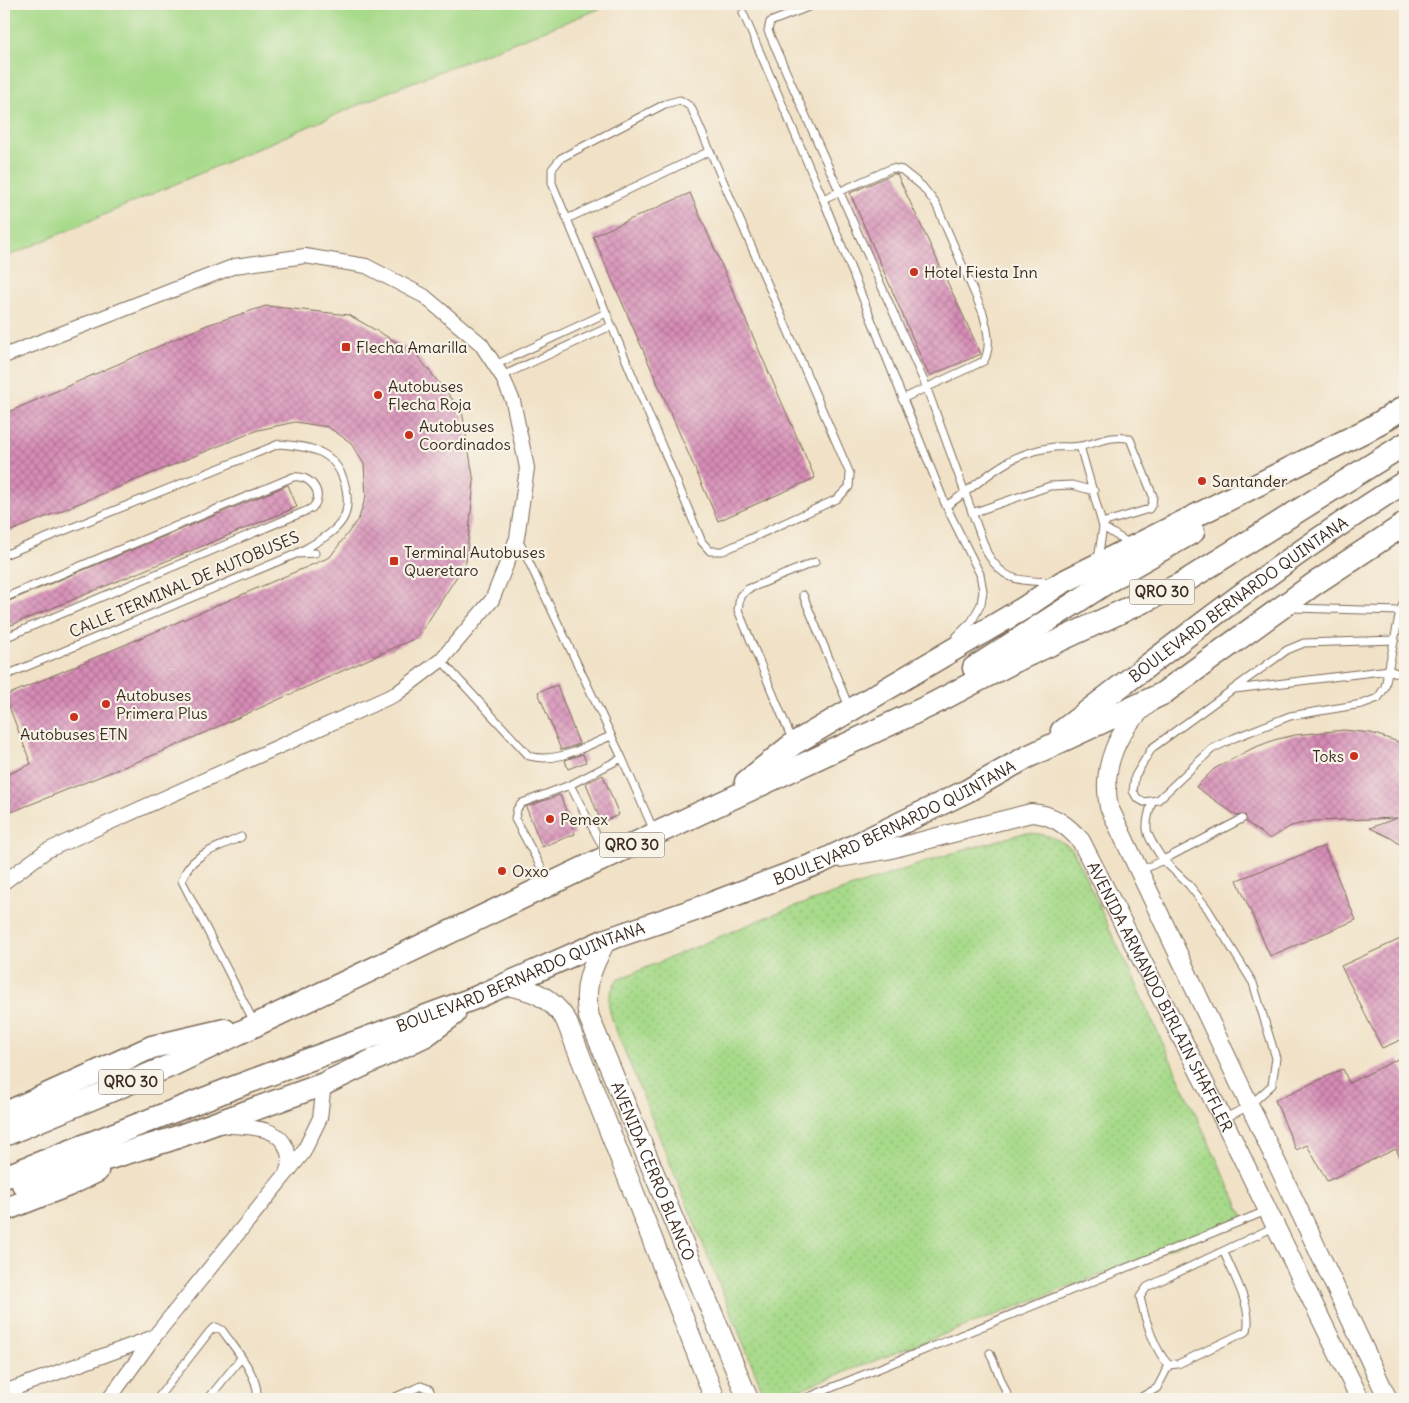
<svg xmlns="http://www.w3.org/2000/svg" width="1409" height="1403" font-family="Delius,sans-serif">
<defs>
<pattern id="grass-dots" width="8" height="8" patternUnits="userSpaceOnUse" patternTransform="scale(1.25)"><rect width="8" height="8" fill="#a7da8a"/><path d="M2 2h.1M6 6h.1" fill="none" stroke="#91bb77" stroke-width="1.8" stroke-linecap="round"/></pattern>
<pattern id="building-cross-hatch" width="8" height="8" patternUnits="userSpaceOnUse" patternTransform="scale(1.25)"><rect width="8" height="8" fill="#d78cb7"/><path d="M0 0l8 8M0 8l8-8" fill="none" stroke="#b07394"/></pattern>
</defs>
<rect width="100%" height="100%" fill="#f7f3e8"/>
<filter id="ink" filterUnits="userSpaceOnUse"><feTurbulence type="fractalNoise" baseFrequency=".02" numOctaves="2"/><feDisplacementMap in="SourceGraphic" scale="10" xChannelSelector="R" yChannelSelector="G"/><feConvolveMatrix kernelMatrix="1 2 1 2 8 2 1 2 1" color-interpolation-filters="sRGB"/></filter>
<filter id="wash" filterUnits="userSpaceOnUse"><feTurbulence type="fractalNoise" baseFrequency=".0096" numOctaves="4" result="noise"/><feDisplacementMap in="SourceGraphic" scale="20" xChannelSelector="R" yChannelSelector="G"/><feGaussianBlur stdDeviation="1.12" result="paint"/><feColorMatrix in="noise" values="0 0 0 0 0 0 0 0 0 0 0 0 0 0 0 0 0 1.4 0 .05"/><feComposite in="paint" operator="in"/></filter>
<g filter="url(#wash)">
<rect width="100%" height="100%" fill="#f1e2c7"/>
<path fill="url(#grass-dots)" stroke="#718254" d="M1024 833C1044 833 1058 837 1073 850L1245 1220 774 1399H766L614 1025C607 1004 606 999 617 980L771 915 949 854Z"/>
<path fill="#a7da8a" stroke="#718254" d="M4 4H612L400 87 4 258Z"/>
<g id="blocks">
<path fill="url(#building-cross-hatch)" d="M893 174H897L981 354 929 376 850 193Z
M690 193 815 478 718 521 593 236Z
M266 306 349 315 414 352 462 411 474 482 466 562 418 637 166 750 4 815V776L31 764 5 696 330 557 359 518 366 496 364 464 350 442 328 427 295 422 258 430 4 534V414L207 325Z
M288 485 297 507 4 628V603Z
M557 685 579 744 561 750 538 692Z
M1344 730 1371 733 1405 744V848L1391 838 1370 828 1397 818 1313 821 1291 826 1270 839 1246 822 1245 815 1237 816 1196 787 1214 769 1251 749 1274 740 1295 735Z
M583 754 586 762 568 769 565 760Z
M603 775 619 815 601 822 586 783Z
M560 795 575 834 542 847 526 807Z
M1324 846 1356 920 1270 956 1237 880Z
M1405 937V1038L1382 1048 1341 966Z
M1398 1059 1405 1075V1168L1396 1149 1327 1181 1307 1145 1296 1150 1275 1100 1343 1069 1349 1083Z"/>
</g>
</g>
<g filter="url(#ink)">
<use href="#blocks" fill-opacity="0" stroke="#7b6a59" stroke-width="1"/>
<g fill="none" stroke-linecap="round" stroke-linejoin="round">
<g stroke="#7b6a59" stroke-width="9">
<path id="service" d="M816 4 770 22 768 31 926 386 987 553C1005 583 1019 580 1051 582
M743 13 823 199 946 506 980 574 983 591 981 604 972 621 956 637
M680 100 691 107 850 474 849 487 837 499 723 551H710L702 542 552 183V169L561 158 665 104Z
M823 199 892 168 902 170 922 186 936 204 983 313C987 328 992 346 984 361L902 399
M567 219 710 151
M495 365 606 313
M502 376 611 326
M1080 446 1103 527 1098 559
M946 506C967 493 985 475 1006 463 1018 455 1039 449 1054 447 1063 446 1071 448 1081 446 1097 443 1113 434 1130 439L1153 496 1152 504 1149 509 1102 523
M972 513 1050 486 1072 485 1094 491
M1103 527 1130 544
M518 539 622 758
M296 554 315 553
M4 555 279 444C314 447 338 451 346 489 348 498 348 511 343 519 334 535 311 545 296 554L4 676
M803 595 849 707
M4 598 293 477C310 474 326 494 312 508 309 510 304 512 301 513L4 638
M1291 608 1400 611
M1395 640 1304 643 1287 650 1152 748 1135 776 1133 791 1137 798 1144 802 1158 800 1212 749 1234 738 1290 716 1362 704 1378 698 1385 687 1400 611 1405 599
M441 660 529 756C558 764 585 746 611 736
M1235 689 1389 670 1405 676
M793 742 738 610 740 596 748 589 815 562
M1152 802C1142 833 1147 834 1163 860L1242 819
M241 837C218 848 189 854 182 881L254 1022
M607 855 570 785 622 758 654 831
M1140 871 1163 860 1189 885 1207 908 1253 983 1276 1058 1272 1085 1249 1106 1223 1119
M549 882 515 819 517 809 522 803 570 785
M1224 1252C1233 1275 1253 1307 1247 1331L1178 1364 1169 1365C1155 1352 1144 1317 1140 1297L1147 1287 1274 1227
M990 1353 1009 1399
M157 1399 210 1331 216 1327 222 1330C233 1346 263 1381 256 1399
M208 1399 241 1358
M391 1399 421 1386 429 1389 434 1399
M804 1399 1266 1211
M1138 1399 1157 1388 1169 1365"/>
</g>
<g stroke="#7b6a59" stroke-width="16">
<path id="minor" d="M4 356 235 266 305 256 366 266 424 296 481 344 502 376 513 401 527 468 517 538 492 600 441 660 396 694 46 851 4 882
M220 1125C244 1128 281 1123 288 1153 290 1160 289 1167 286 1173
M4 1392 154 1337
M109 1399 154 1337 303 1153 320 1118 324 1084"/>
</g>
<g stroke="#7b6a59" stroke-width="20">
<g id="tertiary">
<path d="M1149 704C1117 728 1101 768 1109 807L1388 1399"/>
<path id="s1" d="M840 858 887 850 1031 813C1052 814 1067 825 1081 841L1223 1119 1360 1399"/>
</g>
</g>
<g stroke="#7b6a59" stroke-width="22">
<g id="secondary">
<path id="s2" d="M606 940C592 966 582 987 589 1017L748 1399"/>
<path d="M503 985C530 988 550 996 566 1020L715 1399"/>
</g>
</g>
<g stroke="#7b6a59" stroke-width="25">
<g id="trunk">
<path d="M1366 431 1405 407"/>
<path d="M974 668 1126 570 1193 532"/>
<path id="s3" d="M1062 731C1174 646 1285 557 1405 482"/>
<path d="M746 782 793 744 1024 608 1061 583 1379 424"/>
<path d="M4 1114 152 1047 225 1030"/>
<path d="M4 1135 172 1065 655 834 931 705 1017 660 1181 584 1405 444"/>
<path id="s4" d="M4 1177 235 1087 475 998 606 940 697 909 821 862 967 791 1027 757 1162 694 1314 584 1405 524"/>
<path d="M23 1184 169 1140 324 1084 426 1035 454 1014"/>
<path d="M4 1210 68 1185 97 1171"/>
</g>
</g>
<use href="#service" stroke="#fff" stroke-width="7"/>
<use href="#minor" stroke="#fff" stroke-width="14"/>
<use href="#tertiary" stroke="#fff" stroke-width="18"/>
<use href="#secondary" stroke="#fff" stroke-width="20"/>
<use href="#trunk" stroke="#fff" stroke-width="22"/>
</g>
</g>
<g fill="#c8321e" stroke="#f7f3e8" stroke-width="2">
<circle cx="914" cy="272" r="5"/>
<rect x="341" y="342" width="10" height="10" rx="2.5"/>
<circle cx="378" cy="395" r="5"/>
<circle cx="409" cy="435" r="5"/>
<circle cx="1202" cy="481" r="5"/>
<rect x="389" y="556" width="10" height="10" rx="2.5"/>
<circle cx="106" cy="704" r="5"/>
<circle cx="74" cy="717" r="5"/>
<circle cx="1354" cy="756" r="5"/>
<circle cx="550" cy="819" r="5"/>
<circle cx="502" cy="871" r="5"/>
</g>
<g text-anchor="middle" stroke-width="4.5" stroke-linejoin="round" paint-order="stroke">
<g fill="#f7f3e8" stroke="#73665b" stroke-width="1">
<rect x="1129.5" y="579.5" width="65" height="25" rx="4"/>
<rect x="599.5" y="832.5" width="65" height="25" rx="4"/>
<rect x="98.5" y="1069.5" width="65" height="25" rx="4"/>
</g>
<g font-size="15" font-weight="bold" fill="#3b2a1e">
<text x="1162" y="597">QRO 30</text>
<text x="632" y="850">QRO 30</text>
<text x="131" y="1087">QRO 30</text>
</g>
<g font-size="16" fill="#3b2a1e" stroke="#f7f3e8" text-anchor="start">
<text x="924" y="278">Hotel Fiesta Inn</text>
<text x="356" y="353">Flecha Amarilla</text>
<text x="388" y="392">Autobuses<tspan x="388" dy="18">Flecha Roja</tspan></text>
<text x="419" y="432">Autobuses<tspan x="419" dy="18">Coordinados</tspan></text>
<text x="1212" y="487">Santander</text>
<text x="404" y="558">Terminal Autobuses<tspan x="404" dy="18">Queretaro</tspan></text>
<text x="116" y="701">Autobuses<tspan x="116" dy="18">Primera Plus</tspan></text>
<text x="74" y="740" text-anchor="middle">Autobuses ETN</text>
<text x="1344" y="762" text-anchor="end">Toks</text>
<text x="560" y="825">Pemex</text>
<text x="512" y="877">Oxxo</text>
</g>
<g font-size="16" fill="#3b2a1e" stroke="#f7f3e8">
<text transform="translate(184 584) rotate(-23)" y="6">CALLE TERMINAL DE AUTOBUSES</text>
<text dy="6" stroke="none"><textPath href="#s3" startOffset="220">BOULEVARD BERNARDO QUINTANA</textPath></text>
<text dy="6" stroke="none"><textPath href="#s4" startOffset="959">BOULEVARD BERNARDO QUINTANA</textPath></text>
<text dy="6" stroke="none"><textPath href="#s4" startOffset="554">BOULEVARD BERNARDO QUINTANA</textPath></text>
<text dy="6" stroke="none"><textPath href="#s1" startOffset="430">AVENIDA ARMANDO BIRLAIN SHAFFLER</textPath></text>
<text dy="6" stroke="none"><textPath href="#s2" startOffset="248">AVENIDA CERRO BLANCO</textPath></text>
</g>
</g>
<rect width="1409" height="1403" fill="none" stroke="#f7f3e8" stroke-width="20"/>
</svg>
